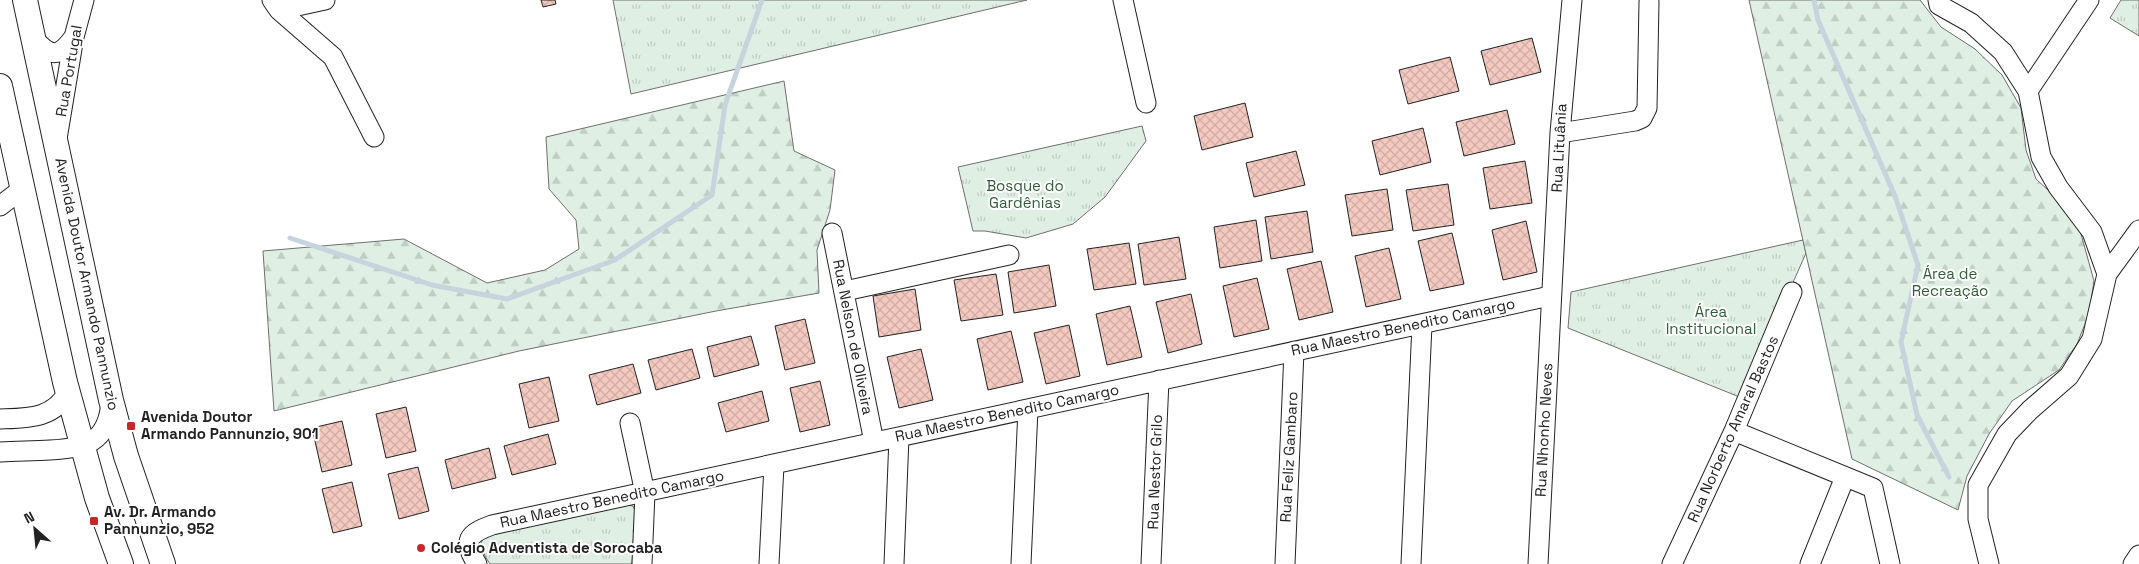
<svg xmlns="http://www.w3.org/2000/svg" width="2139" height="564" font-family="'Space Grotesk',sans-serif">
<defs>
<pattern id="grass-tufts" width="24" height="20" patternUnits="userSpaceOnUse" patternTransform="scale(1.25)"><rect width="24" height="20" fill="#e0efe3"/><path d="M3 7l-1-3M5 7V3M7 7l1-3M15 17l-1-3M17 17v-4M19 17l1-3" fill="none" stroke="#c0cdc2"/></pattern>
<pattern id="forest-firs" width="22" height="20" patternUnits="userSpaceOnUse" patternTransform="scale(1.25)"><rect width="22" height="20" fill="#e0efe3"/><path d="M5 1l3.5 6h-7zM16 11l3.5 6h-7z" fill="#c0cdc2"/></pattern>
<pattern id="building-cross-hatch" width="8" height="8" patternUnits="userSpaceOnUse" patternTransform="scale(1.25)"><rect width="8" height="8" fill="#f3c9c0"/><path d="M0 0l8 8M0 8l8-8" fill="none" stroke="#d0aca5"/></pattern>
</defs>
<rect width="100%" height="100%" fill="#fff"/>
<path fill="url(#grass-tufts)" stroke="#6f6f6f" d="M613 0H1027L631 94Z
M2121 0H2139V36L2110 18Z
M1142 126 1146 141 1105 197 1073 224 1026 238 985 231H973L958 167Z
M1803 240 1806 253 1742 398 1568 328 1571 292Z
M627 505 633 506 635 510 632 564H490L485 556 481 543 485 534Z"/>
<path fill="url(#forest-firs)" stroke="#6f6f6f" d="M1749 0H1920L1941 27 1975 49 2002 75 2021 108 2026 150 2036 179 2062 203 2081 234 2094 281 2089 314 2077 344 2059 370 2012 401 1989 434 1967 476 1958 510 1852 459Z
M784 81 794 151 835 170 830 210 817 250 819 293 716 311 519 351 274 411 263 251 404 239 487 283 545 270 579 249 576 220 549 189 546 137Z"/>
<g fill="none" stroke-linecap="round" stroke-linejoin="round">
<path stroke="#c7d3dd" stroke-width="5" d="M1814 0 1818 20 1895 196 1918 265 1901 342 1917 415 1949 477
M290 238 432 285 507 299 615 260 712 195 725 105 762 0"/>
</g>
<path fill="url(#building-cross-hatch)" stroke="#222" d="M541 0H555L556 4 543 7Z
M1532 38 1541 72 1490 85 1481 51Z
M1450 57 1459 91 1408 104 1399 70Z
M1245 103 1253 137 1202 150 1194 116Z
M1507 110 1515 144 1464 156 1456 122Z
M1423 128 1431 162 1380 175 1372 141Z
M1296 151 1305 185 1254 197 1246 163Z
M1525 161 1532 203 1490 209 1483 168Z
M1448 184 1454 225 1413 231 1406 190Z
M1387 189 1393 230 1352 236 1345 195Z
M1307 211 1313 252 1271 259 1265 217Z
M1256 220 1262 261 1220 268 1214 227Z
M1526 221 1537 272 1503 280 1492 230Z
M1452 233 1464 284 1430 291 1418 241Z
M1179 237 1186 279 1144 285 1138 244Z
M1129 243 1136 284 1094 290 1087 249Z
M1389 248 1401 299 1366 307 1355 256Z
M1321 261 1333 312 1299 320 1287 269Z
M1049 265 1056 306 1014 313 1008 272Z
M996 274 1003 315 961 321 954 280Z
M1257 278 1269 329 1234 337 1223 286Z
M915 289 921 330 879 337 873 296Z
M1191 294 1202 344 1168 353 1156 302Z
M1130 306 1142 357 1107 365 1096 314Z
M805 319 815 363 785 370 775 326Z
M1069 325 1080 376 1046 384 1034 333Z
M1011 331 1023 382 988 390 977 339Z
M751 336 759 365 714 377 707 347Z
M692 349 700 378 656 390 648 360Z
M921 349 933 400 899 408 887 357Z
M633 364 641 393 597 405 589 375Z
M549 377 559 421 529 428 519 384Z
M820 381 830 425 800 432 790 388Z
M762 391 769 421 726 432 718 403Z
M406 407 416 451 386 458 376 414Z
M342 421 352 465 322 472 312 428Z
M548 434 556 464 512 475 504 446Z
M489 448 496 478 452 489 445 460Z
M418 467 429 511 399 519 388 474Z
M352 482 362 526 333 533 322 489Z"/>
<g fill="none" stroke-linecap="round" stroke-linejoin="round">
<g stroke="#222" stroke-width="21">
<path id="minor" d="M272 0 279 10 333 57 374 137
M1123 0 1146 103
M1938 0 1939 5 1971 23 2003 52 2028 91 2041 157 2058 187 2092 232 2107 274 2092 339 2069 376 2030 410 2007 434 1978 485V519L1989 564
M279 10 325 0
M34 39C52 58 59 57 74 37
M2028 91 2089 0
M1560 133 1635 121 1642 118 1647 108 1649 2
M57 139 74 37 84 0
M0 206 22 189
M832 233 874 442
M2107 274 2139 230
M845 291 1009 255
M0 419C27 418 55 419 68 391
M630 423 645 493 642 564
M1734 431 1873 488 1890 564
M0 452C17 451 33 451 50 450 86 448 107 443 111 403
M477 564C462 540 468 534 492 525L1550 296
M769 564 774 465
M894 564 899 437
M1021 564 1028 409
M1151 564 1159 380
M1285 564 1294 351
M1411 564 1422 325
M1538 564 1560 133 1572 0
M1672 564 1734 431 1792 292
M1810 564 1845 477
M2133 564 2139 555"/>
</g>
<g stroke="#222" stroke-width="26">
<path id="major" d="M25 0 111 400 126 456 163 564
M0 86 65 382 97 498 121 564"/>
</g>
<use href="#minor" stroke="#fff" stroke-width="19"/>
<use href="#major" stroke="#fff" stroke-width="24"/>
</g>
<g fill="#c62828" stroke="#fff" stroke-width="2">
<rect x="126" y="421" width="10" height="10" rx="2.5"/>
<rect x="89" y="516" width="10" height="10" rx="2.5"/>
<circle cx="421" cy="548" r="5"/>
</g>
<g text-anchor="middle" stroke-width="4" stroke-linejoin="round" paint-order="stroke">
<g font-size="15" fill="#222" stroke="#fff">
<text transform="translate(69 71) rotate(-80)" y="5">Rua Portugal</text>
<text transform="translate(1559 148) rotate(-87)" y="5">Rua Lituânia</text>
<text transform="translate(87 284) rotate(78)" y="5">Avenida Doutor Armando Pannunzio</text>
<text transform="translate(1403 327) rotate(-12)" y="5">Rua Maestro Benedito Camargo</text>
<text transform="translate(853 337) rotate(79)" y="5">Rua Nelson de Oliveira</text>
<text transform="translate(1007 413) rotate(-12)" y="5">Rua Maestro Benedito Camargo</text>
<text transform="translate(1733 429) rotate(-66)" y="5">Rua Norberto Amaral Bastos</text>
<text transform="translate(1544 430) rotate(-87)" y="5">Rua Nhonho Neves</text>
<text transform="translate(1289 457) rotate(-87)" y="5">Rua Feliz Gambaro</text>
<text transform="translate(1155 472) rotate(-88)" y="5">Rua Nestor Grilo</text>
<text transform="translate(612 499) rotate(-12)" y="5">Rua Maestro Benedito Camargo</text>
</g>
<g font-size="15" fill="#2f5e38" stroke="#fff">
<text x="1025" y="191">Bosque do<tspan x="1025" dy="17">Gardênias</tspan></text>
<text x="1950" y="279">Área de<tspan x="1950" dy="17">Recreação</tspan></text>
<text x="1711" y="317">Área<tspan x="1711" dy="17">Institucional</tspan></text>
</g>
<g font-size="15" font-weight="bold" fill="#222" stroke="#fff" text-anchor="start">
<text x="141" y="422">Avenida Doutor<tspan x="141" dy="17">Armando Pannunzio, 901</tspan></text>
<text x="104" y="517">Av. Dr. Armando<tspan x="104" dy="17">Pannunzio, 952</tspan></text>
<text x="431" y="553">Colégio Adventista de Sorocaba</text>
</g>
</g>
<g transform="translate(35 529) rotate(333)" stroke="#ffffff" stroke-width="4" paint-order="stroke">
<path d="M0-4L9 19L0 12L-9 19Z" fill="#222222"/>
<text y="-8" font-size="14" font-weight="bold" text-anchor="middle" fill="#222222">N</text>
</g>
</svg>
